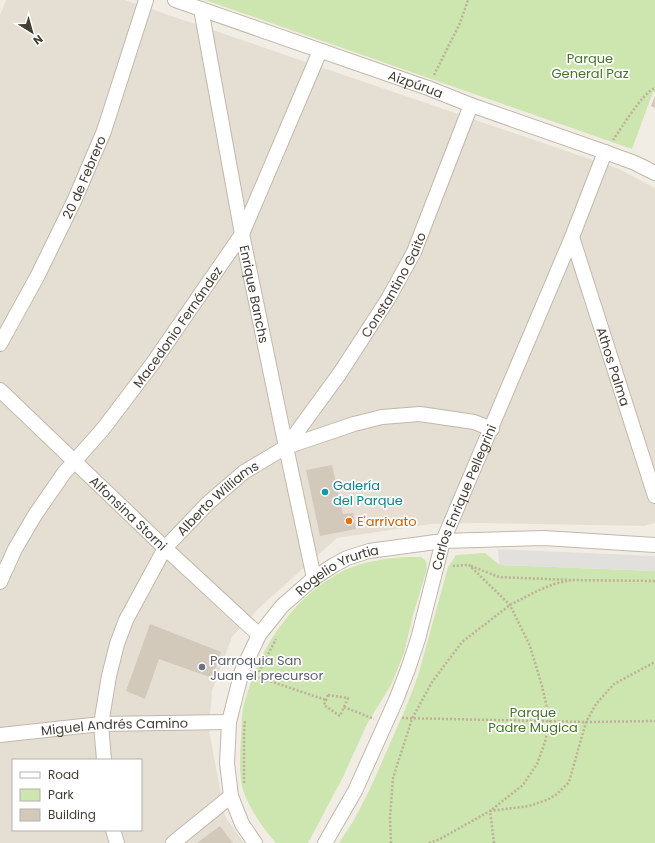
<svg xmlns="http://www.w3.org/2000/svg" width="655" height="843" font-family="Poppins,sans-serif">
<rect width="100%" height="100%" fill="#f2ede4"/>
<path fill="#e5dfd3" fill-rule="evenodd" d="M6 0H125L619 169 655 188V523L644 526 480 523 431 524 337 538 259 608 232 637 212 691 209 730 225 816 244 843H0V15ZM13 760H141V830H13Z"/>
<path fill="#cde5ae" d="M205 0H655V92H653L632 149Z
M485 553 500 565 655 571V843H339L354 820 370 789 406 707 418 676 448 567 456 555Z
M404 557H421L426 561 427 569 413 615 404 653 391 685 367 724 343 777 308 843H276C264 830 246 804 242 786 239 771 240 753 241 738 242 727 241 715 244 704 259 648 292 597 345 570 364 561 384 559 404 557Z"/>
<path fill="#e2e0dd" d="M498 549 655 556V571L499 565Z"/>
<path fill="#d3c9ba" d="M655 96V108L651 106Z
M332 465 343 514 353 513 356 529 320 536 306 470Z
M150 624 221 652 212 678 159 659 145 699 126 691Z
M220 826 233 843H197Z"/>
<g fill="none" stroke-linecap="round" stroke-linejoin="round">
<g stroke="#c0b8aa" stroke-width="16">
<g id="minor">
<path id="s1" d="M175 0 428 88 471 105 605 152 635 163 655 173"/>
<path id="s2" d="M201 9 242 234 286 447 314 578"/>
<path id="s3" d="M572 237 655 496"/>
<path id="s4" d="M0 344 37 277 75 199 104 131 146 0"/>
<path id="s5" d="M0 390 165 548 259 635"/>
<path id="s6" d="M286 447 340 373 388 299 414 252 471 105"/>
<path id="s7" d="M0 582 15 549 35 515 64 473 103 429 153 363 242 234 320 51"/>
<path id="s8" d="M0 735 101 724 229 722"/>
<path id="s9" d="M104 760 101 724 109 676 117 644 126 620 165 548 208 503 244 472 286 447 354 424 382 417 420 414 474 422 492 429"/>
<path d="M113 830 117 843"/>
<path d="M173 843 231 796"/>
<path id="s10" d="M255 843 242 824 231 796 227 763 229 722 242 671 259 635 282 606 314 578 334 565 347 558 369 551 443 541 544 538 655 545"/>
<path id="s11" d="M325 843 355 791 396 700 408 669 418 639 443 541 572 237 605 152"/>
</g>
</g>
<path stroke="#beb099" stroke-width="2.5" stroke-dasharray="2 2" stroke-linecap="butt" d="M434 75 460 23 468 0
M613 140C621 129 643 92 655 88
M471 566 499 577 571 580 655 581
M259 672 276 639
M255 676 326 700
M328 695 348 698 340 716 324 705Z
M344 707 374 719
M402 718 586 722 655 721
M244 783V733L245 720
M391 843 390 818 393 778 412 719 432 682 462 642 510 605 537 591 554 584 571 580
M429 843 440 839 490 811 523 785 537 764 545 742 550 721 542 686 530 646 510 605 469 565 451 566
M494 843 490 811 529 806 547 800 557 794 569 782 586 722 596 704 614 684 655 662"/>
<use href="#minor" stroke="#fff" stroke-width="14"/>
</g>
<circle fill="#0f9aa8" stroke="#fff" stroke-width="1.5" cx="325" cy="492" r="4"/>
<circle fill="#e8710a" stroke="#fff" stroke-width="1.5" cx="349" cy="521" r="4"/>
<circle fill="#6b7280" stroke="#fff" stroke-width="1.5" cx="202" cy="667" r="4"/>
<g text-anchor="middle" stroke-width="3.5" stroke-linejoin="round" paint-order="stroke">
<g font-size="13" fill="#47732a" stroke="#fff">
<text x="590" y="63">Parque<tspan x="590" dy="15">General Paz</tspan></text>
<text x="533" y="717">Parque<tspan x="533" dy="15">Padre Mugica</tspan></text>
</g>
<g font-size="13" fill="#433d34" stroke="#fff">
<text dy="5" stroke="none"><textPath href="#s1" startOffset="255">Aizpúrua</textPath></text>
<text dy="5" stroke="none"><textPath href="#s4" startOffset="187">20 de Febrero</textPath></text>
<text dy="5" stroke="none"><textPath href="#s6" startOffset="195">Constantino Gaito</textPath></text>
<text dy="5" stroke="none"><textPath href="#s2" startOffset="290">Enrique Banchs</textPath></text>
<text dy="5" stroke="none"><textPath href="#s7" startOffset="312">Macedonio Fernández</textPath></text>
<text dy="5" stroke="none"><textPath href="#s3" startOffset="136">Athos Palma</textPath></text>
<text dy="5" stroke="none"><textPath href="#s11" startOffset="374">Carlos Enrique Pellegrini</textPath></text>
<text dy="5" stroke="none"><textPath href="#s9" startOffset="298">Alberto Williams</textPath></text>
<text dy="5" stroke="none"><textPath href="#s5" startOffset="178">Alfonsina Storni</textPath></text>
<text dy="5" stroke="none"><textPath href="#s10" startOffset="324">Rogelio Yrurtia</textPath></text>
<text dy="5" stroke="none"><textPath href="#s8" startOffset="115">Miguel Andrés Camino</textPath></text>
</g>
<g font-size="13" fill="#0d838f" stroke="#fff" text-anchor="start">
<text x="333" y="490">Galería<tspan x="333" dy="15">del Parque</tspan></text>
</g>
<g font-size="13" fill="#c56008" stroke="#fff" text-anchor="start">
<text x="357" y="526">E'arrivato</text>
</g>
<g font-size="13" fill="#5b616d" stroke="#fff" text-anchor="start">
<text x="210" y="665">Parroquia San<tspan x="210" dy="15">Juan el precursor</tspan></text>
</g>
</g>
<rect x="12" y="759" width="130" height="72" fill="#ffffff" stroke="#b4b1ae"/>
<rect x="20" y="772" width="20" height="6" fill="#ffffff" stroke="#b4b1ae"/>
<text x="48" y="779" font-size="12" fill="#433d34">Road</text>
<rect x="20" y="789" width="20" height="12" fill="#cde5ae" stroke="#b4b1ae"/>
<text x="48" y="799" font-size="12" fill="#433d34">Park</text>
<rect x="20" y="809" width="20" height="12" fill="#d3c9ba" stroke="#b4b1ae"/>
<text x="48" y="819" font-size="12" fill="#433d34">Building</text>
<g transform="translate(32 32) rotate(143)" stroke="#ffffff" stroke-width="3" paint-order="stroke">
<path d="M0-3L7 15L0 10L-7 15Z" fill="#433d34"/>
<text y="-6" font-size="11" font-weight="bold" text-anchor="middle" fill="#433d34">N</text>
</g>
</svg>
